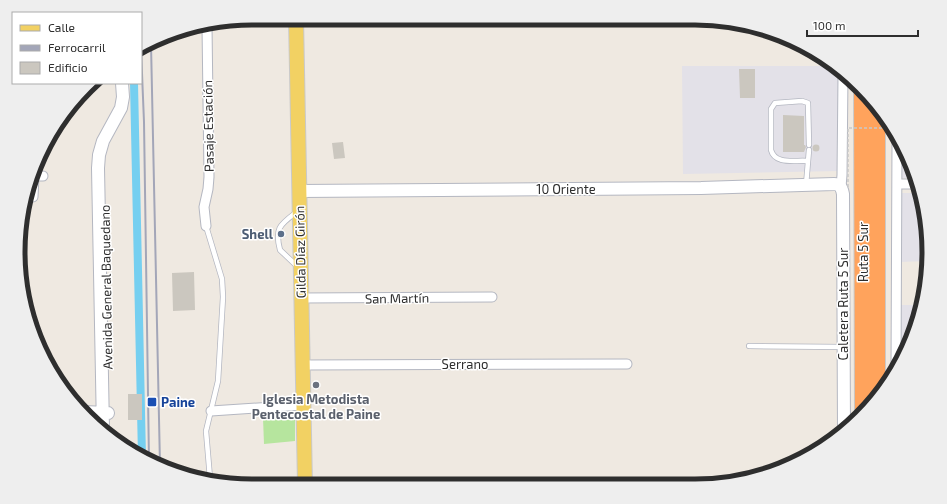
<svg xmlns="http://www.w3.org/2000/svg" width="947" height="504" font-family="'Exo 2',sans-serif">
<rect width="100%" height="100%" fill="#efe9e1"/>
<path fill="#e3e1e8" d="M682 66H829L838 72 839 171 683 174Z
M901 150 917 177V178H902Z
M899 193H919L928 261 899 262Z
M899 305H918L905 356 899 364Z"/>
<path fill="#b6e59e" d="M295 416V441L264 444 263 418Z"/>
<g fill="none" stroke-linecap="round" stroke-linejoin="round">
<path stroke="#75cff0" stroke-width="8" d="M134 83 142 457"/>
</g>
<path fill="#cbc7bf" d="M739 69H755V98H740Z
M783 115 804 116V145H805L806 147 804 152H783Z
M343 142 345 158 334 159 332 143Z
M812.5 148a3.5 3.5 0 1 1 7 0a3.5 3.5 0 1 1-7 0Z
M194 272 195 310 173 311 172 273Z
M128 394H142V420H128Z"/>
<g fill="none" stroke-linecap="round" stroke-linejoin="round">
<g stroke="#b4b7c1" stroke-width="6">
<path id="lane" d="M807 161C795 160 775 165 771 150V109L775 103 802 101 808 103 809 145
M806 185 809 150
M298 211C281 224 274 227 280 250L298 267
M206 226 222 279 223 297 218 381 206 431 210 478
M749 346 844 347"/>
</g>
<g stroke="#b4b7c1" stroke-width="11">
<path id="street" d="M33 176H43
M897 184H918
M841 187 842 175 843 76
M33 197 34 176
M206 226 204 207 208 189 209 177 207 26
M301 298 492 297
M302 365 627 364
M896 369 897 143
M211 411 303 405"/>
</g>
<g stroke="#b4b7c1" stroke-width="14">
<path id="secondary" d="M299 191 701 188 834 184C840 184 842 188 843 194L844 430
M83 412 108 413
M103 429 98 168 99 155 103 141 121 108 123 97 122 83"/>
</g>
<g stroke="#c9c9c9" stroke-width="16">
<path id="primary" d="M296 18 305 485"/>
</g>
<g stroke="#c9c9c9" stroke-width="18">
<path id="highway" d="M862 91 863 413
M877 108V397"/>
</g>
<path stroke="#c9c9c9" stroke-width="1.5" stroke-dasharray="3 2" stroke-linecap="butt" d="M113 429V437"/>
<use href="#lane" stroke="#fff" stroke-width="4.5"/>
<use href="#street" stroke="#fff" stroke-width="9"/>
<use href="#secondary" stroke="#fff" stroke-width="12"/>
<use href="#primary" stroke="#f2d163" stroke-width="14"/>
<use href="#highway" stroke="#ffa35c" stroke-width="16"/>
<path stroke="#a3a6b8" stroke-width="2" d="M151 44 160 465
M141 49 144 122 149 462"/>
<path stroke="#c9c9c9" stroke-width="1.5" stroke-dasharray="3 2" stroke-linecap="butt" d="M848 187V128H888"/>
</g>
<circle fill="#5c6f8a" stroke="#fff" stroke-width="1.5" cx="281" cy="234" r="4"/>
<circle fill="#6b7280" stroke="#fff" stroke-width="1.5" cx="316" cy="385" r="4"/>
<rect fill="#1a4fb4" stroke="#fff" stroke-width="1.5" x="147" y="397" width="10" height="10" rx="2"/>
<g text-anchor="middle" stroke-width="3" stroke-linejoin="round" paint-order="stroke">
<g font-size="13" fill="#2e2e2e" stroke="#fff">
<text transform="translate(208 126) rotate(-91)" y="5">Pasaje Estación</text>
<text x="566" y="194">10 Oriente</text>
<text transform="translate(300 252) rotate(-91)" y="5">Gilda Díaz Girón</text>
<text transform="translate(863 252) rotate(-90)" y="5">Ruta 5 Sur</text>
<text transform="translate(106 287) rotate(-91)" y="5">Avenida General Baquedano</text>
<text transform="translate(397 298) rotate(-1)" y="5">San Martín</text>
<text transform="translate(843 304) rotate(-90)" y="5">Caletera Ruta 5 Sur</text>
<text x="465" y="369">Serrano</text>
</g>
<g font-size="13" font-weight="bold" fill="#4e5e75" stroke="#fff" text-anchor="end">
<text x="273" y="239">Shell</text>
</g>
<g font-size="13" font-weight="bold" fill="#5b616d" stroke="#fff">
<text x="316" y="404">Iglesia Metodista<tspan x="316" dy="15">Pentecostal de Paine</tspan></text>
</g>
<g font-size="13" font-weight="bold" fill="#164399" stroke="#fff" text-anchor="start">
<text x="161" y="407">Paine</text>
</g>
</g>
<path d="M0 0H947V504H0ZM252 25H695A227 227 0 0 1 922 252V252A227 227 0 0 1 695 479H252A227 227 0 0 1 25 252V252A227 227 0 0 1 252 25Z" fill="#eee" fill-rule="evenodd"/>
<path fill="none" stroke="#2e2e2e" stroke-width="5" d="M252 25H695A227 227 0 0 1 922 252V252A227 227 0 0 1 695 479H252A227 227 0 0 1 25 252V252A227 227 0 0 1 252 25Z"/>
<rect x="12" y="12" width="130" height="72" fill="#ffffff" stroke="#ababab"/>
<rect x="20" y="25" width="20" height="6" fill="#f2d163" stroke="#ababab"/>
<text x="48" y="32" font-size="12" fill="#2e2e2e">Calle</text>
<rect x="20" y="45" width="20" height="6" fill="#a3a6b8" stroke="#ababab"/>
<text x="48" y="52" font-size="12" fill="#2e2e2e">Ferrocarril</text>
<rect x="20" y="62" width="20" height="12" fill="#cbc7bf" stroke="#ababab"/>
<text x="48" y="72" font-size="12" fill="#2e2e2e">Edificio</text>
<path d="M807 30v6h111v-6" fill="none" stroke="#2e2e2e" stroke-width="2"/>
<text x="813" y="30" font-size="12" fill="#2e2e2e" stroke="#ffffff" stroke-width="3" paint-order="stroke">100 m</text>
</svg>
